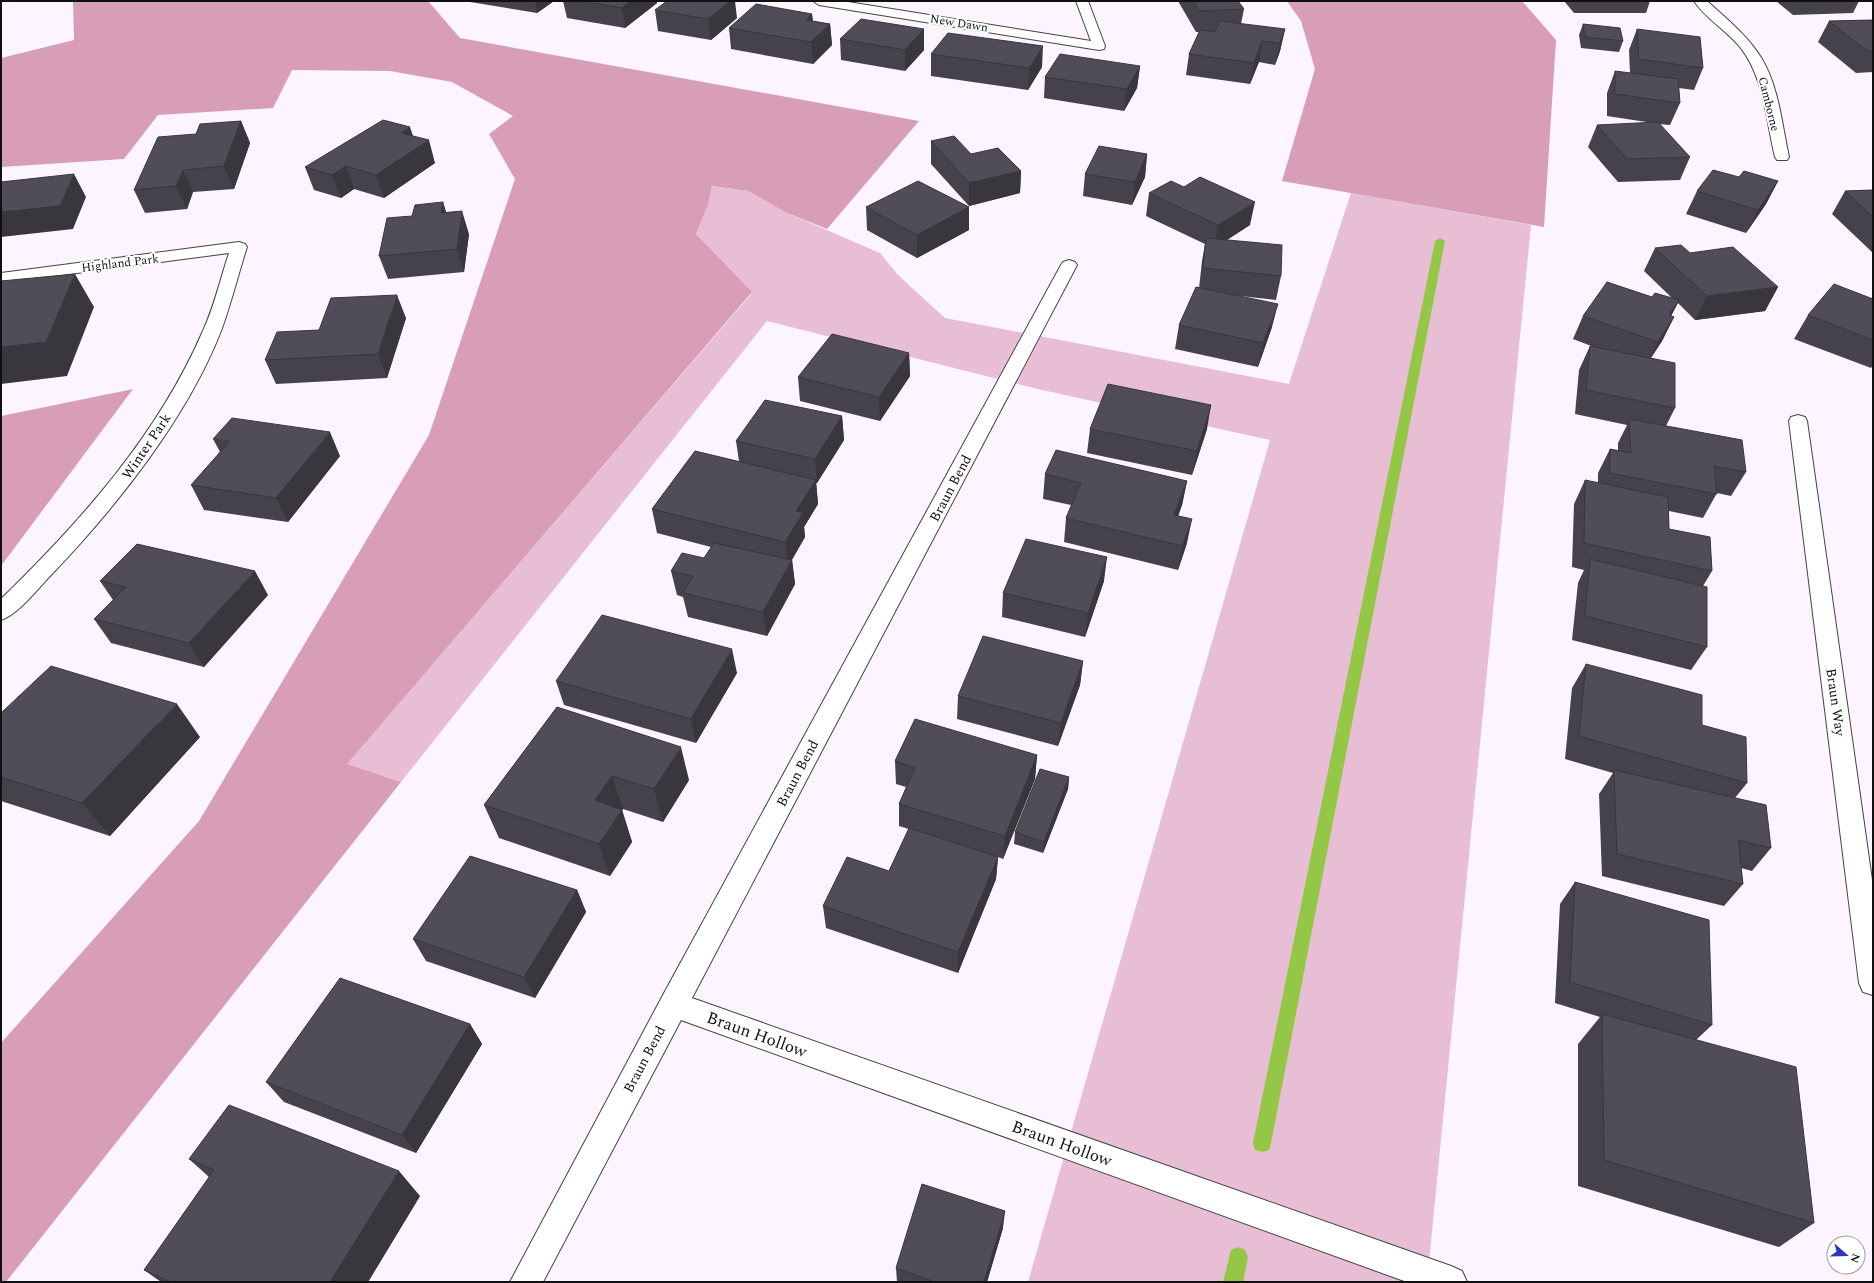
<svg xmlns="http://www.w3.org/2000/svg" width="1874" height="1283" font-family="Spectral,serif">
<rect width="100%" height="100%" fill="#fcf4fe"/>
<path fill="#e8bed4" d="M712 186 748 191 785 212 880 253 899 276 945 318 1289 384 1351 193 1531 225 1427 1282H1028L1270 440 1038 389 767 321 401 782 346 764 752 293 696 234 708 205Z"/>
<path fill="#d89eb8" d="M73 1H428L460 38 919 121 827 229 785 212 748 191 712 186 708 205 696 234 752 292 347 764 401 782 6 1282H1V1043L199 821 429 435 515 179 489 134 513 116 452 82 390 71 292 70 273 108 158 115 124 159 1 167V58L74 40Z
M1287 1H1522L1556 40 1544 227 1282 181 1315 69 1301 21Z
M133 389 1 566V416Z"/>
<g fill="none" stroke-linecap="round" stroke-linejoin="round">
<path fill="#93c745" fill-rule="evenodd" d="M1440 238 1445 241 1271 1143 1269 1150 1262 1152 1255 1150 1253 1143 1435 241Z
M1238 1247 1245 1250 1248 1257 1243 1282H1223L1231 1250Z"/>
<g stroke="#434343" stroke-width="2">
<path id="minor" d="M813 1H842L1091 41 1076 1H1088L1105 46 1104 49 1099 50 819 5Z
M1694 1H1707C1727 19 1748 36 1762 59 1779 88 1782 125 1789 157L1787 160H1777L1775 157C1766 120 1764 77 1740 47 1726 30 1705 18 1694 1Z
M239 242 245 244 247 247C238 275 231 304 221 331 187 418 117 506 52 574 39 587 18 615 1 620V599C81 521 157 436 202 333 214 308 220 280 229 253L1 283V273Z
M1069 260 1075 262 1077 265 692 998 1451 1266 1462 1271 1467 1282H1407L681 1020 543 1282H510L663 995 1061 265 1063 262Z
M1798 415 1805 417 1807 421 1873 887V995L1863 992 1859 983 1789 421 1791 417Z"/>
</g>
<use href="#minor" fill="#fff" fill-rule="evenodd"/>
</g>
<path fill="#46424c" d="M464 1H554L537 13Z
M563 1H657V3L625 28 567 18Z
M1178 1H1238L1244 9 1241 24 1285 29 1280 51 1275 65 1259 62 1250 84 1186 75 1189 54 1199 32H1196Z
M1564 1H1650L1646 13H1574Z
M1776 1H1859L1853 13 1793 15Z
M655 10 737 18 711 40 658 31Z
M812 14 813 21 830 24 832 45 813 64 731 49 729 28Z
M1873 20V72L1856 73 1818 42 1829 21Z
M1583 24 1623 41 1619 52 1581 48 1579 35Z
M924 29V50L905 71 841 60 840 39Z
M1637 29 1703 68 1694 90 1679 88 1680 103 1670 125 1659 124 1690 157 1680 180 1618 182 1588 147 1597 125 1653 123 1607 116V93L1615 71 1630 73 1629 50Z
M931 54 1042 67 1028 90 931 76Z
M1140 66 1137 88 1124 111 1044 98 1045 77Z
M241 121 250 143 234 189 193 192 187 209 145 213 134 190 196 134Z
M413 136 435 163 384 198 354 189 341 198 314 190 305 167Z
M931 141 1021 171 1020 193 969 206 931 164Z
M1147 154 1145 177 1132 205 1083 196 1085 174Z
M1739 177 1778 181 1766 204 1746 233 1686 214 1697 191Z
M1873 190V253L1832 214 1845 191Z
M1149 193 1250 225 1227 240 1281 276 1276 300 1240 296 1272 327 1258 367 1175 349 1179 325 1199 288 1202 261 1205 244 1146 216Z
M443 202 446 213 469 234 464 272 388 279 379 256 412 216Z
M866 207H969V230L917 258 867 230Z
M1655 248 1690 253 1778 287 1765 311 1695 320 1678 303 1671 316 1674 317 1662 341 1651 358 1675 408 1666 426 1746 472 1731 496 1717 493 1703 518 1669 511V529L1712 571 1703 586 1707 647 1691 670 1572 640 1578 583 1584 570 1572 567 1574 504 1585 480 1598 483V473L1610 449 1618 451V443L1627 425 1575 414 1579 370 1590 346 1594 347 1573 339 1583 316 1652 297 1672 298 1644 271Z
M1873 299V365L1871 368 1794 339 1808 315Z
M406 318 387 378 276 384 265 360 319 330Z
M909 353 910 376 880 421 800 401 798 377Z
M842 416 844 440 817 483H816L818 504 804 527 805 537 792 560 795 584 767 636 688 617 683 597 677 595 671 571 704 558 711 547 657 533 652 509 739 461 736 441Z
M1090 429H1207L1192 475 1087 453Z
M213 439 340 456 288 522 204 510 191 485 220 452Z
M1045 474 1187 481 1182 505 1178 516 1187 543 1178 570 1064 542 1066 518 1071 505 1043 499Z
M100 581 268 595 204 667 111 643 94 619 113 600Z
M1104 581 1085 637 1002 617 1003 593Z
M1083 661 1080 685 1058 746 957 719 958 696Z
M1586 664 1702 725 1747 783 1735 798 1771 848 1752 871 1741 868 1743 884 1724 906 1602 876 1599 794 1613 773 1565 759 1572 688Z
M737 673 696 743 564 705 556 681Z
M557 707 689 780 663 822 623 809 622 810 632 842 610 876 499 838 484 805Z
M1 713 200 737 110 836 1 801Z
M1037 755 1035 779 1003 859 998 857 996 879 958 973 826 928 823 906 889 871 909 829 899 826V804L906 787 896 784 895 761Z
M1069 777 1068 789 1043 853 1014 844 1015 832Z
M1575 882 1712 1025 1696 1040 1814 1223 1779 1247 1578 1186V1044L1600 1017 1555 1003 1560 904Z
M577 890 586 912 535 998 426 961 413 939Z
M470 1024 482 1044 416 1153 284 1102 266 1082Z
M189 1159 420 1196 368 1282H161L144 1270 209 1177Z
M1003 1228 987 1282H897L896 1268Z"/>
<path fill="#39363e" d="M535 1H554L537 13Z
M630 1H657V3L625 28 622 8Z
M730 1H735L737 18 711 40 708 19Z
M812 14 814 34 806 20Z
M830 24 832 45 813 64 811 42Z
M924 29V50L905 71V50Z
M1285 29 1280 51 1275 65 1280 43Z
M1262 41 1259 62 1250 84 1254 63Z
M1043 46 1042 67 1028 90 1029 68Z
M1140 66 1137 88 1124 111 1127 89Z
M241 121 250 143 234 189 224 166Z
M410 127 417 148 429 140 435 163 384 198 376 175 401 133Z
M1147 154 1145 177 1132 205 1135 182Z
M346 166 354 189 341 198 332 175Z
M183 170 193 192 187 209 176 186Z
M1021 171 1020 193 969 206V183Z
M74 174 86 197 73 229 1 237V212Z
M1778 181 1766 204 1746 233 1758 210Z
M443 202 450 225 441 213Z
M1255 202 1250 225 1214 248 1218 225Z
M969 207V230L917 258V235Z
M462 211 469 234 464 272 457 249Z
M75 274 94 307 67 376 1 384V347Z
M1778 287 1765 311 1695 320 1707 296Z
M397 295 406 318 387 378 378 354Z
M1679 300 1667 324 1669 315Z
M1278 304 1272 327 1258 367 1263 343Z
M1674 317 1662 341 1646 365 1658 342Z
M909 353 910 376 880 421 879 397Z
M1211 405 1207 429 1192 475 1197 451Z
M842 416 844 440 817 483 815 459Z
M330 432 340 456 288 522 276 498Z
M816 480 818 504 804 527 805 537 788 566 785 542 796 511Z
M1187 481 1182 505 1170 539 1174 515Z
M1192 519 1187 543 1178 570 1182 546Z
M1107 557 1104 581 1085 637 1088 613Z
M792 560 795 584 767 636 763 612Z
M255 571 268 595 204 667 189 643Z
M732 649 737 673 696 743 691 719Z
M1083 661 1080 685 1058 746 1061 723Z
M177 704 200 737 110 836 82 803Z
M681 747 689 780 663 822 654 789Z
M1037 755 1035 779 1003 859 1005 836Z
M612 776 623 809 606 833 595 800Z
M1069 777 1068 789 1043 853 1044 842Z
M622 810 632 842 610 876 599 844Z
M998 857 996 879 958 973V952Z
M577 890 586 912 535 998 524 977Z
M470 1024 482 1044 416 1153 402 1135Z
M399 1171 420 1196 368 1282H330Z
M1005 1211 1003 1228 987 1282H984Z"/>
<path fill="#514d58" stroke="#39363e" d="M583 1H630L622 8Z
M667 1H730L708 19 655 10Z
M1193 1H1238L1244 9 1199 11Z
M756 4 812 14 806 20 830 24 811 42 729 28Z
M861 19 924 29 905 50 840 39Z
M1873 20V51H1867L1829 21Z
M1220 21 1285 29 1280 43 1262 41 1254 63 1189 54 1200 30 1215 32Z
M1583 24 1620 28 1623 41 1585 37Z
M1637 29 1700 37 1703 68 1639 59Z
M948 33 1043 46 1029 68 931 54Z
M1060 54 1140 66 1127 89 1045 77Z
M1615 71 1678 79 1680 103 1615 94Z
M383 120 410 127 401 133 429 140 376 175 346 166 332 175 305 167Z
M241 121 224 166 183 170 176 186 134 190 158 137 196 134 200 124Z
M1658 122 1690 157 1627 159 1597 125Z
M954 136 971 154 998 148 1021 171 969 183 931 141Z
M1099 146 1147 154 1135 182 1085 174Z
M1713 170 1739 177 1744 171 1778 181 1758 210 1697 191Z
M74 174 60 206 1 212V182Z
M1200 177 1255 202 1218 225 1149 193 1171 181 1184 187Z
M918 181 969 207 917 235 866 207Z
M1873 190V217L1845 191Z
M443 202 441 213 462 211 457 249 379 256 387 218 412 216 415 205Z
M1206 238 1282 245 1281 276 1203 268Z
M1681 245 1690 253 1733 247 1778 287 1707 296 1655 248Z
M75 274 46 342 1 347V281Z
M1607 282 1652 297 1655 293 1679 300 1669 315 1674 317 1658 342 1583 316Z
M1834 284 1873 299V340L1808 315Z
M1196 287 1278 304 1263 343 1179 325Z
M397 295 378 354 265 360 277 332 319 330 331 298Z
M832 334 909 353 879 397 798 377Z
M1590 346 1675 363V408L1586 390Z
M1108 384 1211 405 1197 451 1090 429Z
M765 400 842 416 815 459 736 441Z
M232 418 330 432 276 498 191 485 230 441 213 439Z
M1629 419 1742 440 1746 472 1714 466 1717 494 1610 473V449L1631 453Z
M1056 450 1187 481 1174 515 1192 519 1182 546 1066 518 1081 483 1045 474Z
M695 451 816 480 796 511 803 513 785 542 652 509Z
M1585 480 1668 497 1669 529 1710 537 1712 571 1584 543Z
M1026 539 1107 557 1088 613 1003 593Z
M714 543 792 560 763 612 683 593 693 576 671 571 682 553 704 558Z
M137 544 255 571 189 643 94 619 126 587 100 581Z
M1590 559 1707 587V647L1585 616Z
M602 615 732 649 691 719 556 681Z
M983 636 1083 661 1061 723 958 696Z
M1586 664 1702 695V725L1746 737 1747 783 1579 736Z
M51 666 177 704 82 803 1 777V713Z
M557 707 681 747 654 789 612 776 595 800 622 810 599 844 484 805Z
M915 719 1037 755 1005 836 899 804 915 768 895 761Z
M1040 769 1069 777 1044 842 1015 832Z
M1614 770 1766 805 1771 848 1738 840 1743 884 1617 854Z
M909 828 998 857 958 952 823 906 847 857 889 871Z
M470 856 577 890 524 977 413 939Z
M1575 882 1709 920 1712 1025 1570 982Z
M340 978 470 1024 402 1135 266 1082Z
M1602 1014 1796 1067 1814 1223 1604 1160Z
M229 1105 399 1171 330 1282H171L144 1270 214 1170 189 1159Z
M922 1184 1005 1211 984 1282H935L896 1268Z"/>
<g text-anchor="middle" stroke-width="4" stroke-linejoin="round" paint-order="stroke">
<g font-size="12" fill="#101010" stroke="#fff">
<text transform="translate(959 23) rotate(9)" y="4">New Dawn</text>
<text transform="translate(1769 104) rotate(76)" y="4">Camborne</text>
<text transform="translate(120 263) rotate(-7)" y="4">Highland Park</text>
</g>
<g font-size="14" fill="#101010" stroke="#fff">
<text transform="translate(146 446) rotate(-56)" y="5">Winter Park</text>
<text transform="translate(950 488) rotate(-62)" y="5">Braun Bend</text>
<text transform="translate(1836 702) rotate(82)" y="5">Braun Way</text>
<text transform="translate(797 773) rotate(-62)" y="5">Braun Bend</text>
<text transform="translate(644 1059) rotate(-62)" y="5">Braun Bend</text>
</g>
<g font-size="17" fill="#101010" stroke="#fff">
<text transform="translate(757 1034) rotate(20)" y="6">Braun Hollow</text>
<text transform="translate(1062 1143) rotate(20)" y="6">Braun Hollow</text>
</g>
</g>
<rect width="1874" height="1283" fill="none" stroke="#101010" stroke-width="4"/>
<g transform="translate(1846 1255) rotate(110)"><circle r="19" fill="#ffffff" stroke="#9f9f9f"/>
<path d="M0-3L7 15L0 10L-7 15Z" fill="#2e34bb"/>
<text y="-6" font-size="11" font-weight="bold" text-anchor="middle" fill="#101010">N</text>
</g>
</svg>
